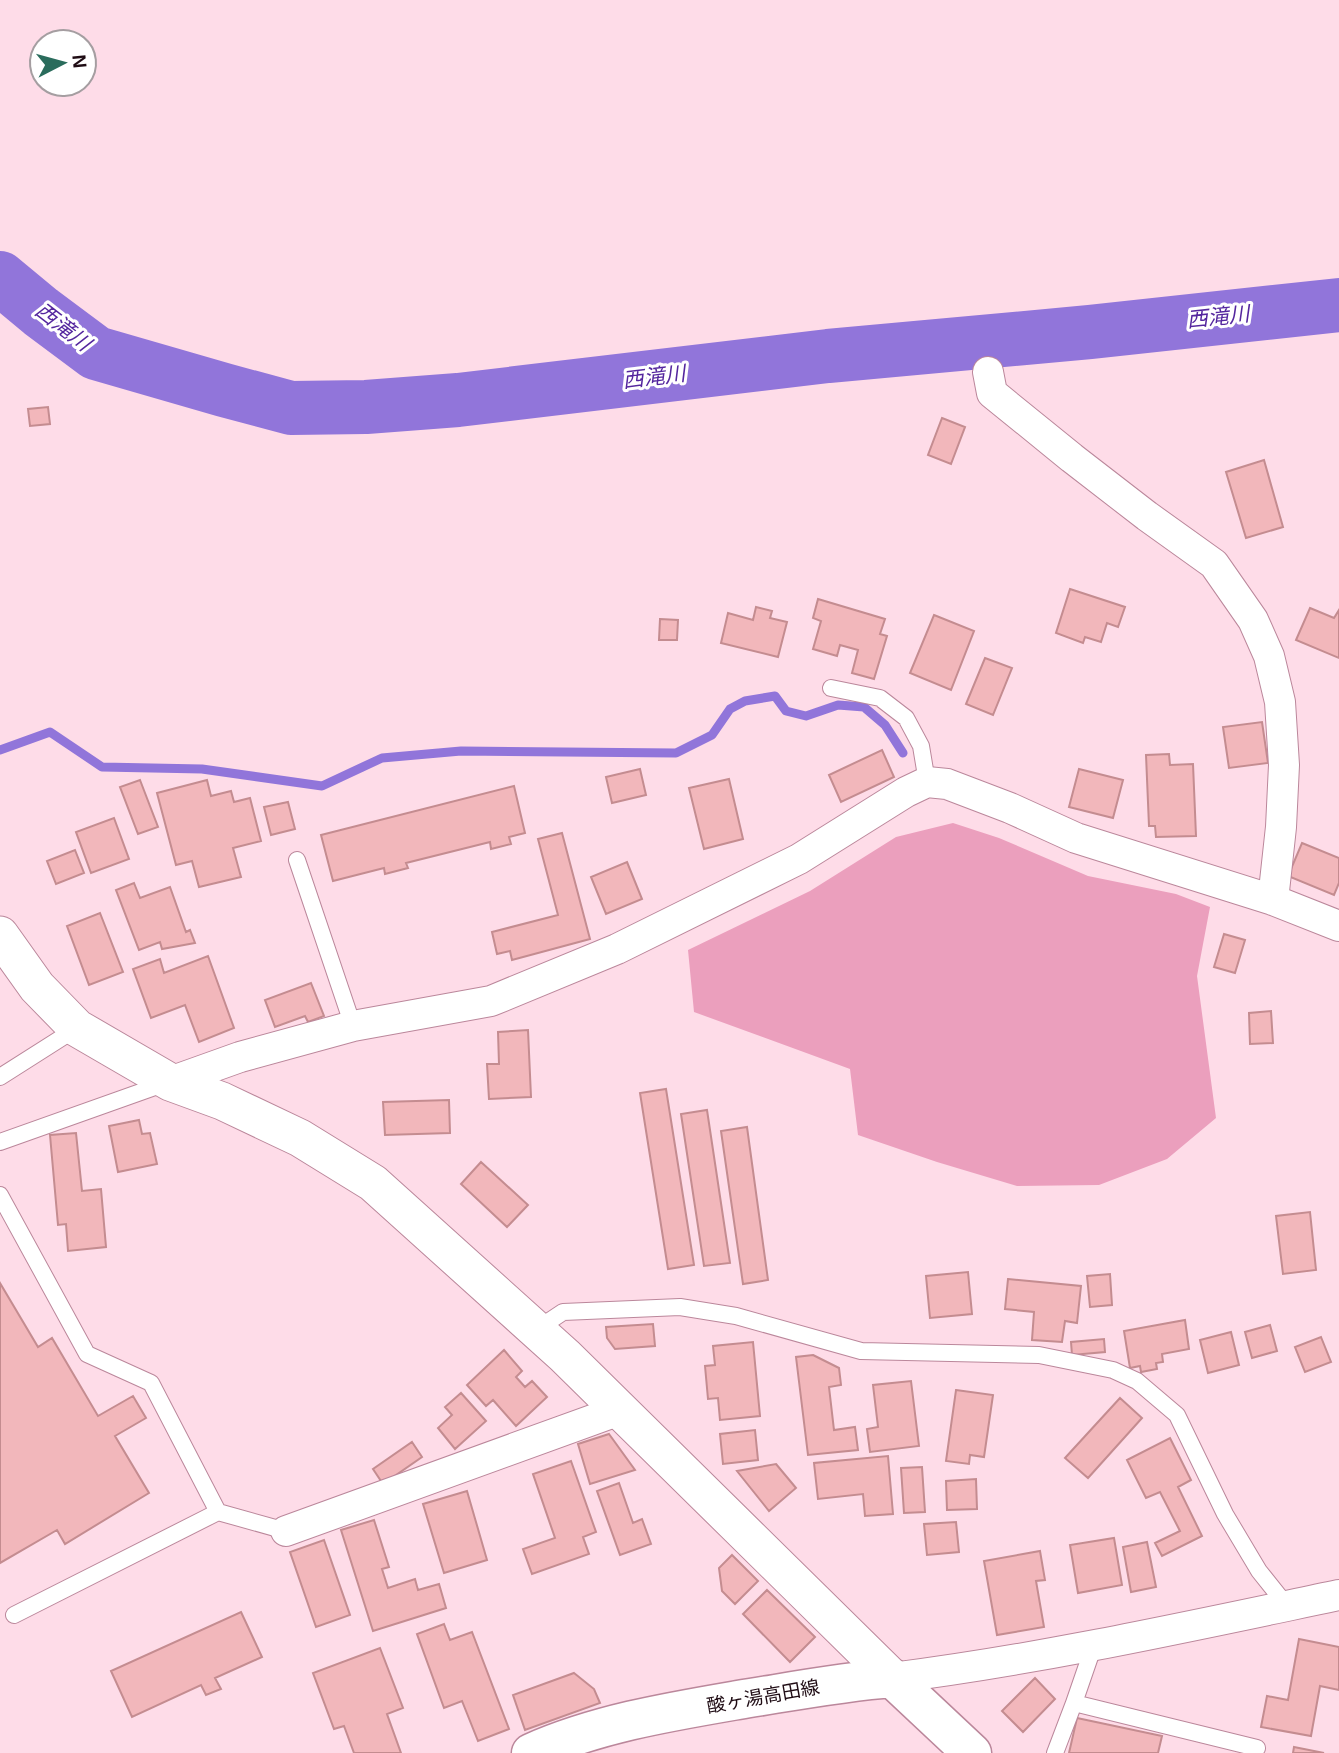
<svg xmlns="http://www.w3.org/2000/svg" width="1339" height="1753" font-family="Helvetica,'Noto Sans JP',sans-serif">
<rect width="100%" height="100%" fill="#fedce8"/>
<path fill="#eb9fbd" d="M953 823 999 838 1088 876 1176 894 1210 907 1197 976 1216 1118 1167 1159 1099 1185 1017 1186 937 1162 858 1135 850 1069 694 1012 688 950 810 891 896 837Z"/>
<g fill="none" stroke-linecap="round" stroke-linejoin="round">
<path stroke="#9175da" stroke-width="9" d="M0 750 50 732 102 767 202 769 322 786 382 758 461 751 676 753 712 735 730 709 745 701 775 696 786 711 806 716 838 705 864 707 885 725 903 753"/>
<path stroke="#9175da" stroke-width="54" d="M0 278 41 312 96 353 224 390 291 408 366 407 458 400 828 356 1090 332 1339 305"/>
</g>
<path fill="#f2b7bb" stroke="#c48c90" stroke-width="2" d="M48 407 50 424 30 426 28 409Z
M942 418 965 427 951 464 928 455Z
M1264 460 1283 527 1246 538 1226 472Z
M1070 589 1125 607 1118 627 1107 623 1101 642 1085 637 1083 643 1056 633Z
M818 599 885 619 880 634 887 636 874 679 852 673 858 650 840 645 837 656 813 649 821 621 813 618Z
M756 607 772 611 770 618 787 622 778 657 721 643 728 613 753 620Z
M1310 608 1334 618 1339 610V658L1296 640Z
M934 615 974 631 951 690 910 673Z
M660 619 678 620 677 640H659Z
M985 658 1012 668 993 715 966 704Z
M1262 722 1268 763 1229 768 1223 727Z
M882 750 894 777 841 802 829 775Z
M1169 754 1170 765 1193 764 1196 836 1156 837 1155 826H1149L1146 755Z
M640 769 646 795 612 803 606 777Z
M1079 769 1123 780 1113 818 1069 807Z
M729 779 743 839 704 849 689 788Z
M140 780 158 827 138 834 120 787Z
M207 780 211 796 231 791 234 802 250 798 261 841 233 848 241 877 199 887 192 861 176 865 157 793Z
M514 786 525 833 509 837 511 844 491 849 490 842 406 863 408 868 385 874 384 868 333 881 321 835Z
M288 802 295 829 271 835 264 807Z
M114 818 129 859 91 873 76 832Z
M562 833 590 939 512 960 510 951 497 954 492 932 558 915 538 839Z
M1302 843 1339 858V883L1334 895 1288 876Z
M75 850 84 873 56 884 47 861Z
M627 862 642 899 606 914 591 877Z
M134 883 140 898 170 887 186 932 190 930 195 943 162 949 160 942 139 950 116 890Z
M100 913 123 972 89 985 67 926Z
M1224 934 1245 940 1235 973 1214 967Z
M208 956 234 1028 199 1042 185 1005 151 1018 133 969 160 959 164 973Z
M311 983 324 1016 308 1022 305 1016 275 1027 265 1000Z
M1271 1011 1273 1043 1250 1044 1249 1013Z
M528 1030 531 1097 489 1099 487 1064H499L498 1032Z
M666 1089 694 1265 668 1269 640 1093Z
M449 1100 450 1133 385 1135 383 1102Z
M707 1110 730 1263 704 1266 681 1114Z
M139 1120 142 1134 150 1133 157 1164 118 1172 109 1126Z
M747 1127 768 1280 743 1284 721 1131Z
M76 1133 82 1191 101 1189 106 1247 68 1251 66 1224 58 1225 50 1135Z
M481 1162 528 1205 507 1227 461 1184Z
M1310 1212 1316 1270 1283 1274 1276 1216Z
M968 1272 972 1314 930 1318 926 1276Z
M1110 1274 1112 1305 1090 1307 1087 1276Z
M1008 1279 1081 1286 1077 1323 1065 1321 1062 1342 1032 1340 1034 1312 1005 1309Z
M0 1283 38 1347 52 1338 98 1416 133 1396 146 1418 115 1436 149 1493 65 1544 57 1530 0 1563Z
M1185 1320 1189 1349 1162 1354 1163 1362 1156 1363 1157 1369 1141 1372 1140 1366 1130 1368 1124 1331Z
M653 1324 655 1346 615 1349 607 1338 606 1327Z
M1270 1325 1277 1351 1252 1358 1245 1332Z
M1231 1332 1239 1365 1208 1373 1200 1340Z
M1321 1337 1331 1362 1305 1372 1295 1347Z
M1104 1339 1105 1352 1072 1355 1071 1342Z
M753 1342 760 1416 720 1420 718 1398 708 1399 705 1366 715 1365 713 1346Z
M504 1350 522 1371 516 1377 525 1387 532 1381 547 1397 516 1426 493 1400 486 1406 467 1385Z
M813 1355 839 1368 841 1385 829 1387 834 1430 855 1427 858 1450 808 1455 796 1357Z
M911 1381 919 1446 870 1452 867 1429 878 1427 873 1385Z
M956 1390 993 1395 984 1457 970 1455 969 1464 946 1461Z
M461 1393 486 1421 455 1449 438 1428 452 1415 445 1407Z
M1120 1398 1142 1418 1088 1478 1065 1458Z
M755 1430 758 1460 723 1464 720 1434Z
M609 1434 635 1470 590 1484 578 1444Z
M1170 1438 1191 1480 1178 1487 1202 1536 1162 1556 1155 1543 1180 1531 1160 1492 1146 1498 1127 1460Z
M412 1442 422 1457 383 1484 373 1469Z
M888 1456 893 1514 865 1516 863 1494 818 1499 814 1463Z
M571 1461 596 1532 583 1537 589 1554 532 1574 523 1549 555 1538 533 1474Z
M776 1464 796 1488 769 1511 737 1471Z
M922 1467 925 1512 904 1513 901 1468Z
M976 1479 977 1509 947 1510 946 1481Z
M619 1483 633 1523 642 1519 651 1544 620 1555 597 1491Z
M467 1491 487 1560 444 1573 423 1504Z
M374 1520 389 1567 382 1569 388 1588 415 1579 418 1590 439 1584 446 1608 373 1631 341 1530Z
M956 1522 959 1552 927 1555 924 1524Z
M1114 1538 1122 1585 1078 1593 1070 1545Z
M324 1540 350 1615 316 1627 290 1552Z
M1147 1542 1156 1587 1131 1592 1123 1547Z
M1040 1551 1045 1580 1036 1581 1044 1627 997 1635 984 1561Z
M732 1555 758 1581 735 1604 722 1591 719 1568Z
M767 1590 815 1637 790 1662 743 1614Z
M241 1612 262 1657 215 1678 221 1689 206 1695 201 1685 132 1717 111 1671Z
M444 1624 450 1640 472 1632 509 1729 478 1741 462 1701 444 1708 417 1634Z
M1299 1639 1339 1647V1690L1320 1686 1311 1736 1261 1727 1267 1696 1288 1700Z
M380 1648 403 1708 387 1714 401 1753H354L344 1726 334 1729 313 1673Z
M574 1673 594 1689 600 1703 525 1730 513 1695Z
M1035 1678 1055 1699 1023 1732 1002 1711Z
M1077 1718 1162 1736 1158 1753H1069Z
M1294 1747 1324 1753H1293Z"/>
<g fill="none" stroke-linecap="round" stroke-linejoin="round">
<g stroke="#bb879b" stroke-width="18">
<path id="service" d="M831 688 880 698 906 718 921 746 927 782
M297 860 353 1026
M0 1077 77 1028
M0 1142 166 1083
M0 1195 87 1354 151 1383 218 1512 14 1615
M536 1330 563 1312 680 1307 736 1316 861 1351 1039 1355 1113 1370 1137 1381 1177 1415 1225 1514 1259 1571 1287 1606
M218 1512 286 1531
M1094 1645 1074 1703 1257 1748
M1055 1753 1074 1703"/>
</g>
<g stroke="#bb879b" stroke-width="32">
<path id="minor" d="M988 372 992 393 1072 458 1147 516 1214 564 1253 620 1269 656 1280 702 1284 765 1281 827 1273 900
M170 1082 240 1057 353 1026 491 1001 617 949 799 859 906 792 927 782 947 784 1010 808 1076 838 1273 900 1339 926
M286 1531 620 1410
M892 1678C1042 1659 1191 1626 1339 1595"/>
</g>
<g stroke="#bb879b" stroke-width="39">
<path id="tertiary" d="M0 935 37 987 77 1028 170 1082 222 1101 300 1138 373 1183 565 1356 892 1678"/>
</g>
<g stroke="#bb879b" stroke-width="41">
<path id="secondary" d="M531 1753C596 1724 668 1712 738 1700 789 1692 840 1682 892 1678L972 1753"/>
</g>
<use href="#service" stroke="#fff" stroke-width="16"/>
<use href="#minor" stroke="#fff" stroke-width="30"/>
<use href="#tertiary" stroke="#fff" stroke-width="37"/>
<use href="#secondary" stroke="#fff" stroke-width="38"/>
</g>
<g text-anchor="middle" stroke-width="6" stroke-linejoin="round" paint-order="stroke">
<g font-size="19" fill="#1f0c14" stroke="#fff">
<text transform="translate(763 1696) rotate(-10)" y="7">酸ヶ湯高田線</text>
</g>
<g font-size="21" font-style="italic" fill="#54269e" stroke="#fff">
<text transform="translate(1218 317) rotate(-6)" y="7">西滝川</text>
<text transform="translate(63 327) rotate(38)" y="7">西滝川</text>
<text transform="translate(654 377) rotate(-7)" y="7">西滝川</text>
</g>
</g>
<g transform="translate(63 63) rotate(84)"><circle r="33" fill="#ffffff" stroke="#a59ea1" stroke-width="2"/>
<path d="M0-5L12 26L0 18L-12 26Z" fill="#2a6c5c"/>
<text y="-10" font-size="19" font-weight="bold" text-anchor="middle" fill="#1f0c14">N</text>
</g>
</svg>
